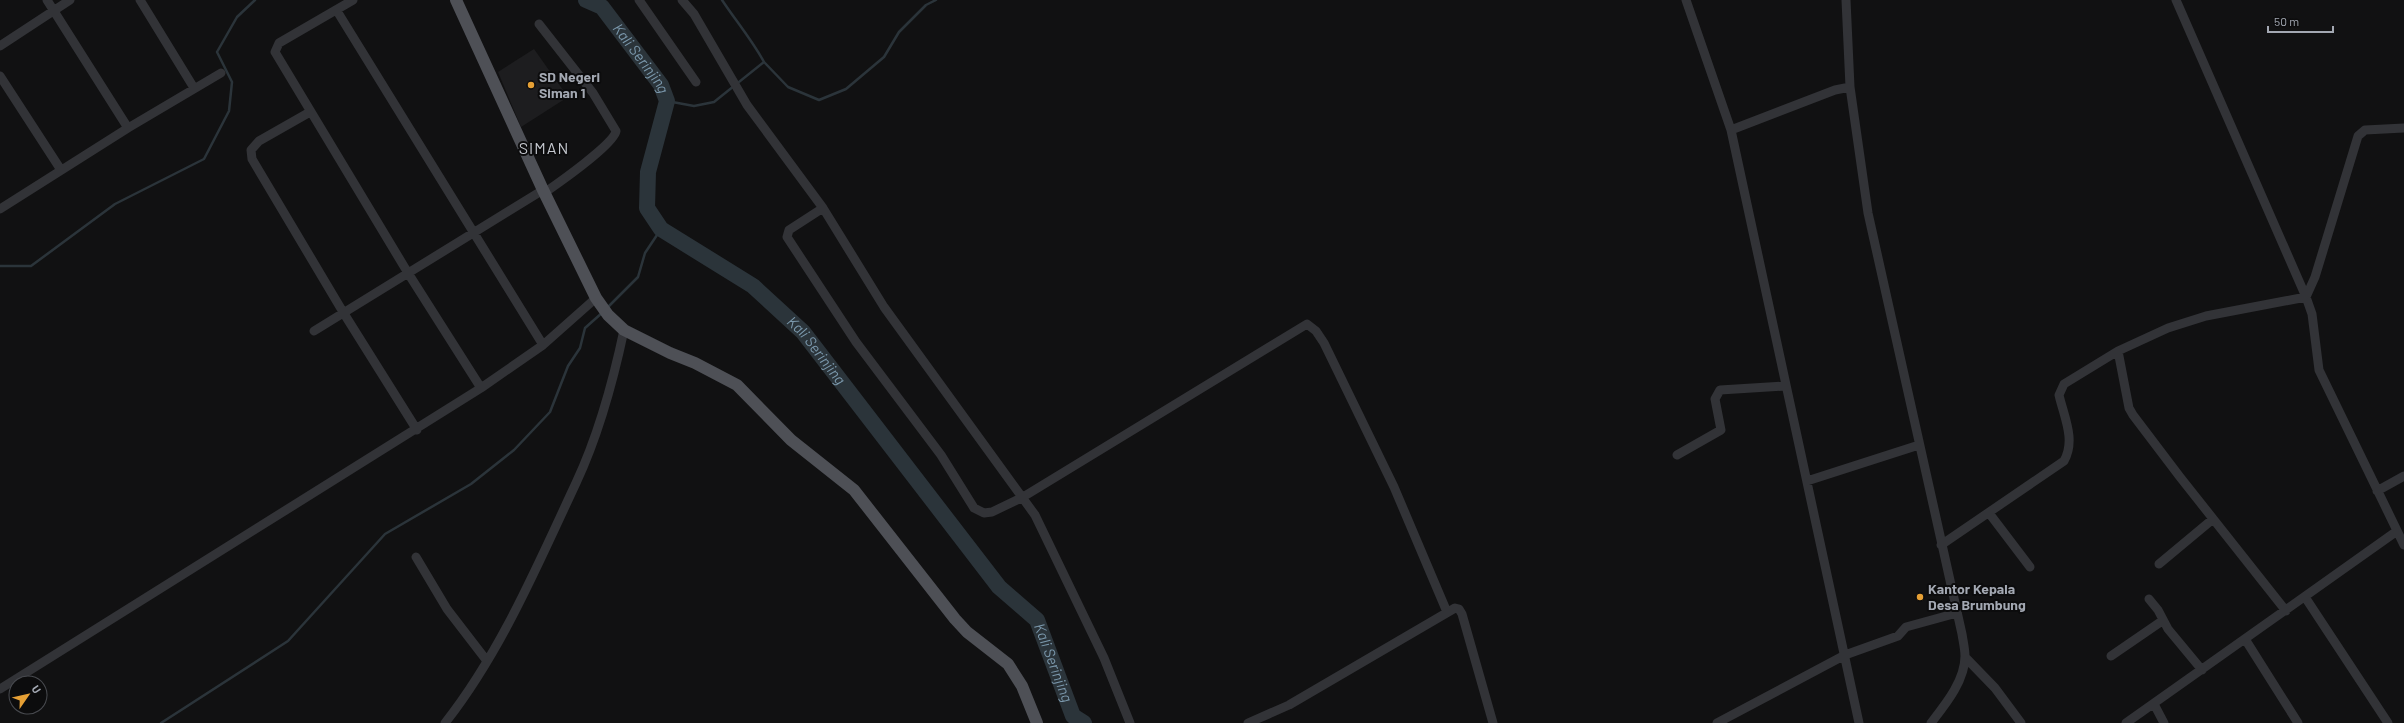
<svg xmlns="http://www.w3.org/2000/svg" width="2404" height="723" font-family="Barlow,sans-serif">
<rect width="100%" height="100%" fill="#111112"/>
<path fill="#1d1d1f" d="M534 49 568 97 521 127 498 72Z"/>
<g fill="none" stroke-linecap="round" stroke-linejoin="round">
<path stroke="#2b343a" stroke-width="2.5" d="M722 0C736 21 752 40 764 62
M667 101 694 106 714 102 764 62 788 87 819 100 846 89 884 57 899 32 926 5 936 0
M0 266H31L115 204 204 159 229 111 232 82 217 52 237 17 255 0
M608 307 638 277 645 253 661 229
M161 723 288 641 385 534 471 484 514 450 550 412 568 366 580 348 585 328 603 312"/>
<path stroke="#2b343a" stroke-width="16" id="s1" d="M586 0 602 7 661 85 667 101 648 172 647 208 661 229 753 286 803 332 999 587 1037 620 1073 716 1084 723"/>
<path stroke="#323337" stroke-width="9" d="M47 0 128 128
M140 0 194 88
M353 0 279 43 275 52 408 273 481 388
M639 0 696 82
M682 0 694 14 747 105 823 208 884 307 1035 515 1104 658 1130 723
M1686 0 1731 130 1859 723
M1846 0 1850 87 1868 213 1962 634C1963 641 1965 649 1965 656 1965 681 1945 705 1931 723
M2176 0 2306 297 2312 314 2319 370 2404 545
M337 11 543 345
M539 24 593 93 616 131C614 144 557 184 544 193
M0 46 70 0
M0 76 61 170
M310 112 259 141 251 150 252 159 343 312 417 430
M1731 130 1835 90 1850 87
M823 208 789 230 787 237 856 342 941 455 974 508 984 513 992 512 1023 497 1307 324 1316 331 1324 343 1394 487 1447 612
M0 209 128 128 221 73
M314 331 543 190
M1677 455 1721 430 1715 399 1720 390 1786 386
M1807 481 1919 445
M2377 491 2404 476
M1989 513 2030 567
M1941 545 2064 461C2076 440 2064 417 2059 395L2064 384 2118 351
M416 557 447 609 487 661
M2159 564 2213 519
M2305 597 2388 723
M2149 599 2158 610 2168 629 2202 670
M2286 611 2180 477 2133 415 2129 408 2118 351 2168 328 2206 316 2306 297 2315 277 2358 136 2365 130 2404 128
M2245 639 2298 723
M2111 656 2162 621
M1965 657 1995 688 2021 723
M0 689 481 388 543 345 596 298
M2154 704 2164 723
M445 723C501 652 538 564 576 483 599 434 613 382 624 330
M1248 723 1289 705 1455 608 1459 609 1462 614 1493 723
M1717 723 1845 655 1898 636 1906 627 1957 613
M2126 723 2397 531"/>
<path stroke="#4e5056" stroke-width="12" d="M456 0 543 190 596 298 608 315 624 330 670 353 695 363 737 385 791 440 854 490 955 619 967 632 1008 664 1022 686 1037 723"/>
</g>
<g fill="#e6a035" stroke="#0c0c0d" stroke-width="1.5">
<circle cx="531" cy="85" r="4"/>
<circle cx="1920" cy="597" r="4"/>
</g>
<g text-anchor="middle" stroke-width="4" stroke-linejoin="round" paint-order="stroke">
<g font-size="14" font-weight="bold" fill="#a3a8b2" stroke="#0c0c0d" text-anchor="start">
<text x="539" y="82">SD Negeri<tspan x="539" dy="16">Siman 1</tspan></text>
<text x="1928" y="594">Kantor Kepala<tspan x="1928" dy="16">Desa Brumbung</tspan></text>
</g>
<g font-size="15" font-style="italic" fill="#7b98ac" stroke="#0c0c0d">
<text dy="5" stroke="none"><textPath href="#s1" startOffset="82">Kali Serinjing</textPath></text>
<text dy="5" stroke="none"><textPath href="#s1" startOffset="466">Kali Serinjing</textPath></text>
<text dy="5" stroke="none"><textPath href="#s1" startOffset="861">Kali Serinjing</textPath></text>
</g>
<g font-size="16" letter-spacing="1" fill="#c4c7ce" stroke="#0c0c0d">
<text x="544" y="154">SIMAN</text>
</g>
</g>
<g transform="translate(28 695) rotate(56)"><circle r="19" fill="#0c0c0d" stroke="#484a4f"/>
<path d="M0-3L7 15L0 10L-7 15Z" fill="#e6a035"/>
<text y="-6" font-size="11" font-weight="bold" text-anchor="middle" fill="#a3a8b2">U</text>
</g>
<path d="M2268 26v6h65v-6" fill="none" stroke="#a3a8b2" stroke-width="2"/>
<text x="2274" y="26" font-size="12" fill="#a3a8b2" stroke="#0c0c0d" stroke-width="3" paint-order="stroke">50 m</text>
</svg>
